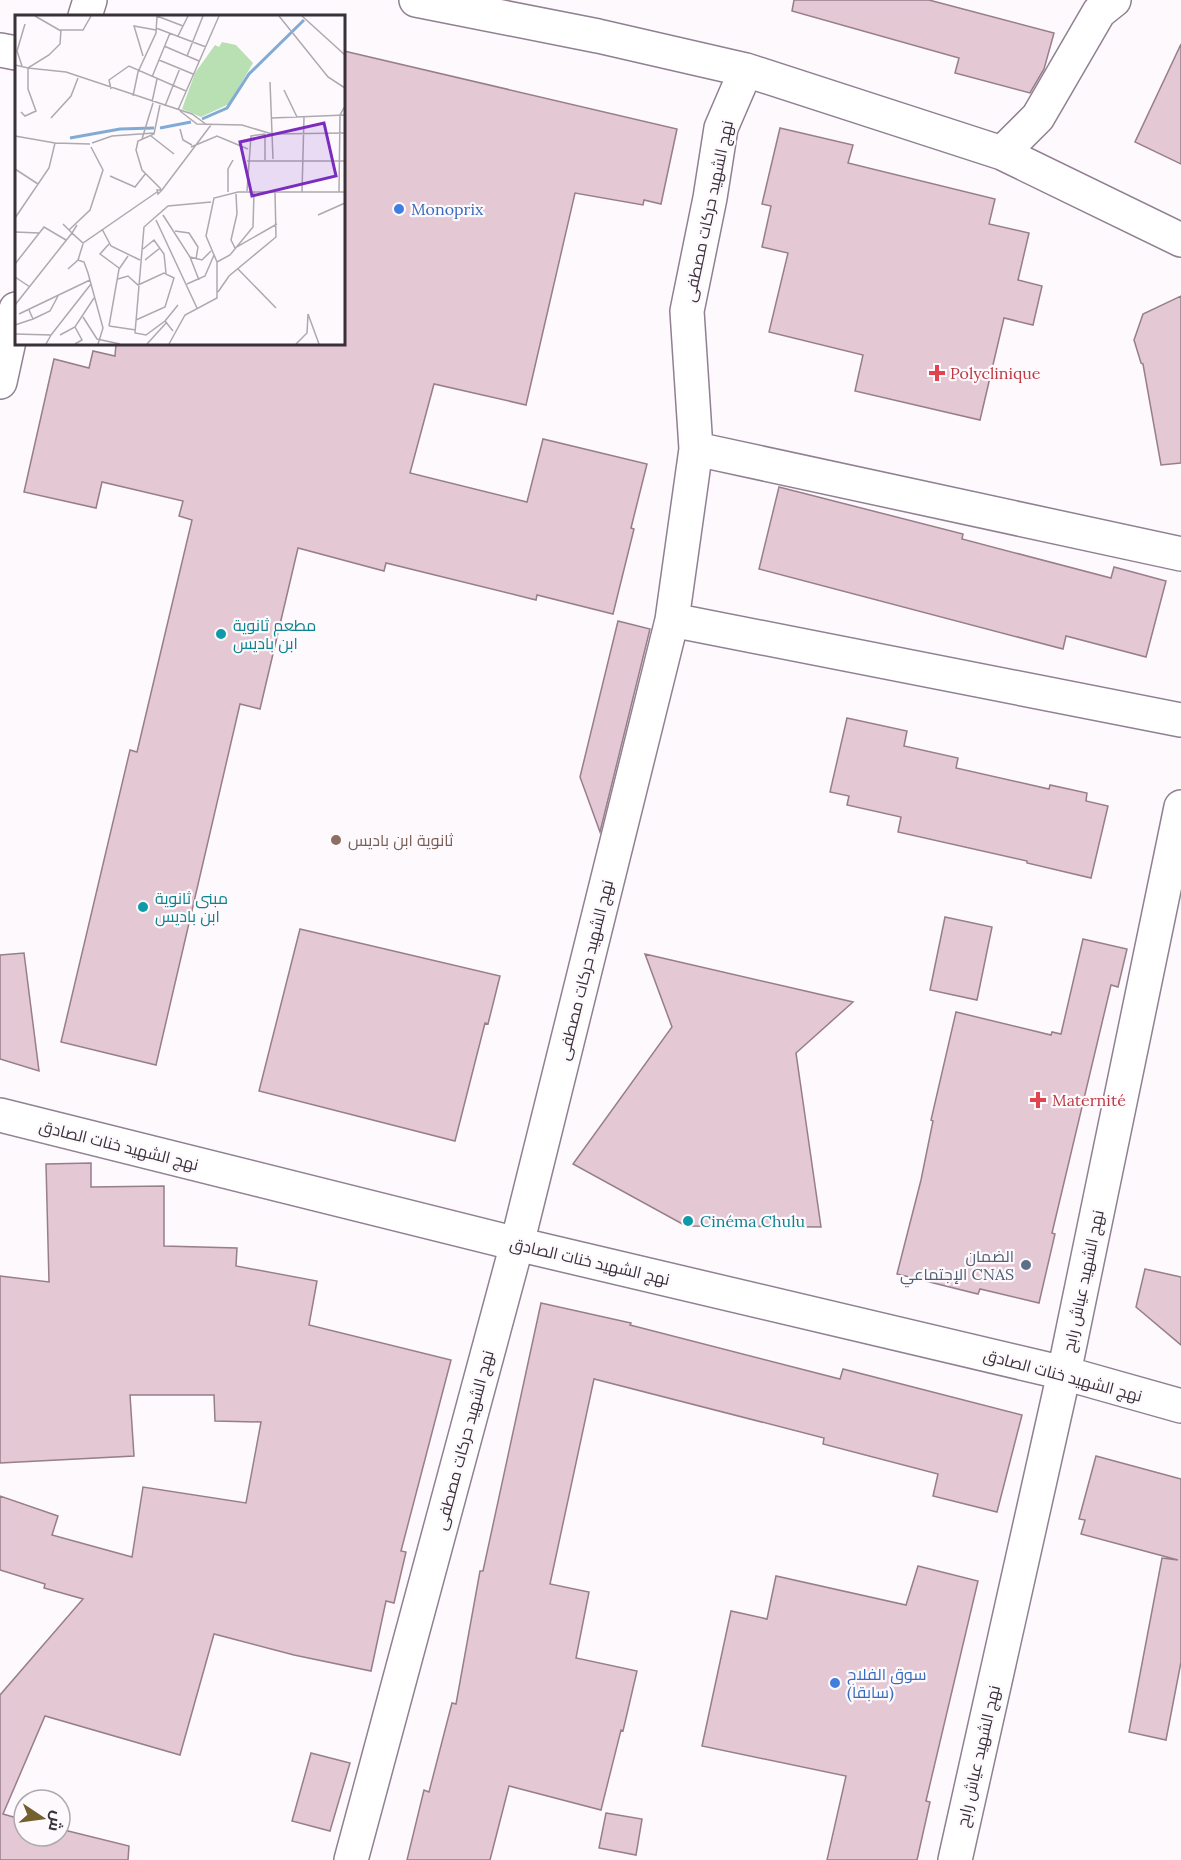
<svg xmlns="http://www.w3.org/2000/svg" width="1181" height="1860" font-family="Lora,Cairo,serif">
<rect width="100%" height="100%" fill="#fdf9fd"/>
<path fill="#e4c8d4" stroke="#977e89" stroke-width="1.5" d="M794 0H929L1054 33 1044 69 1030 93 955 73 959 58 792 11Z
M1181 44V164L1135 142Z
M344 51 677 129 661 204 644 200 643 205 575 193 526 405 434 384 410 473 527 502 543 439 647 464 631 528 634 529 613 614 537 595 536 600 386 563 384 571 298 548 260 709 240 704 156 1065 61 1042 130 750 137 752 192 520 179 516 183 501 102 482 96 508 24 492 54 359 89 368 93 351 115 356 116 344H344Z
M780 128 853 145 848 163 995 199 989 224 1029 233 1018 280 1042 286 1033 325 1004 318 980 420 855 391 863 355 769 332 788 253 762 247 771 206 762 204Z
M1181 296V463L1161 465 1143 364 1141 363 1134 340 1143 314Z
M779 487 963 534 962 539 1111 578 1114 567 1166 581 1146 657 1066 636 1063 649 759 569Z
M618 621 650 629 600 832 580 777Z
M847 718 907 731 904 746 958 758 956 768 1049 789 1050 785 1087 793 1086 801 1108 806 1091 878 1027 863V861L898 832 901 817 847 805 849 796 830 792Z
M945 917 992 927 977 1000 930 990Z
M300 929 500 976 488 1024 485 1023 455 1141 259 1091Z
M1083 939 1127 949 1118 987 1111 985 1052 1233 1055 1234 1039 1303 980 1289 978 1294 897 1274 921 1180 933 1121 931 1120 956 1012 1051 1035 1052 1032 1061 1034Z
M24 953 39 1071 0 1059V955Z
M645 954 853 1002 796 1053 821 1227 686 1226 573 1164 672 1027Z
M91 1163V1187L164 1186V1246L237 1248 236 1266 317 1281 309 1325 451 1360 401 1551 406 1552 394 1603 386 1601 371 1671 294 1655 214 1634 180 1755 45 1716 3 1814 24 1820V1836H60V1829L129 1846 128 1860H0V1695L83 1599 44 1588 45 1584 0 1570V1496L58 1516 52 1535 132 1557 143 1487 246 1503 261 1422 215 1421 214 1395H130L134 1456 0 1463V1276L49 1282 46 1164Z
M1145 1269 1181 1277V1345L1136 1307Z
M541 1303 631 1323 630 1325 840 1379 843 1369 1022 1415 997 1512 933 1496 938 1474 823 1444 824 1438 594 1379 550 1584 589 1592 576 1658 637 1671 623 1731 621 1730 601 1810 509 1786 490 1860H407L424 1790 429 1792 452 1703 456 1704 480 1571H483Z
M1096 1456 1181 1479V1662L1166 1740 1129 1732 1162 1558 1178 1560 1081 1534 1085 1520 1079 1519Z
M918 1566 978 1581 926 1801 930 1802 917 1860H827L846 1776 702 1746 731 1611 767 1619 776 1576 906 1605Z
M311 1753 350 1763 330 1831 292 1821Z
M606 1813 642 1819 636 1855 599 1848Z"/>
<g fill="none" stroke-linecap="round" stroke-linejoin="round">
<g stroke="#908092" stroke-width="36">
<path id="minor" d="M416 0 598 36 746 70 1002 153 1181 240
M0 50 16 53
M1002 153 1038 117 1099 12 1114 0
M696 449 1181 554
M672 620 1181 720
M0 1115 517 1244 1064 1373 1181 1406
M351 1860 517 1244 672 620 696 449 687 311 710 198 721 128 746 70
M955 1860 1064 1373 1181 807"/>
</g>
<g stroke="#908092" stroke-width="36">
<path id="secondary" d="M85 16 90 0
M0 382 16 309"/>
</g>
<use href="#minor" stroke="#fff" stroke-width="33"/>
<use href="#secondary" stroke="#fff" stroke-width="33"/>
</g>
<g fill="#3f7fe0" stroke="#fdf9fd" stroke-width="2">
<circle cx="399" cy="209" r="6"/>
<circle cx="835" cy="1683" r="6"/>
</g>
<g fill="#e0444e" stroke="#fdf9fd" stroke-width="2">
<path d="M934 364h6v6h6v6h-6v6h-6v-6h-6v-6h6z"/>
<path d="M1035 1091h6v6h6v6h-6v6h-6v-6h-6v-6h6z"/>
</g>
<g fill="#0f9aa8" stroke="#fdf9fd" stroke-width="2">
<circle cx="221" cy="634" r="6"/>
<circle cx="143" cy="907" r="6"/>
<circle cx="688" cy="1221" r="6"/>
</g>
<circle fill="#8d6e63" stroke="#fdf9fd" stroke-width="2" cx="336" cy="840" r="6"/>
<circle fill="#5c6f8a" stroke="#fdf9fd" stroke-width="2" cx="1026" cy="1265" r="6"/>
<g text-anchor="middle" stroke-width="4.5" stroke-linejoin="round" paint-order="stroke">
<g font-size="16" fill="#366cbe" stroke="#fdf9fd" text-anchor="start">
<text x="411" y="215">Monoprix</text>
<text x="847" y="1680">سوق الفلاح<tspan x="847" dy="18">(سابقا)</tspan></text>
</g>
<g font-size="16" fill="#383138" stroke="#fdf9fd">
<text transform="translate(708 211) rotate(-78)" y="6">نهج الشهيد حركات مصطفى</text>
<text transform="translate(585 970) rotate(-76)" y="6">نهج الشهيد حركات مصطفى</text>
<text transform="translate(119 1145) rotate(14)" y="6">نهج الشهيد خنات الصادق</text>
<text transform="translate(590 1261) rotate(13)" y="6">نهج الشهيد خنات الصادق</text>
<text transform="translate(1083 1281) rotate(-78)" y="6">نهج الشهيد عياش رابح</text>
<text transform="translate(1063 1375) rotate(15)" y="6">نهج الشهيد خنات الصادق</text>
<text transform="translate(464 1440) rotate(-75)" y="6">نهج الشهيد حركات مصطفى</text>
<text transform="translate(978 1756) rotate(-77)" y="6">نهج الشهيد عياش رابح</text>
</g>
<g font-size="16" fill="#be3a42" stroke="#fdf9fd" text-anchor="start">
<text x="950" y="379">Polyclinique</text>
<text x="1052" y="1106">Maternité</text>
</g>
<g font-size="16" fill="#0d838f" stroke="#fdf9fd" text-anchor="start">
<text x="233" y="631">مطعم ثانوية<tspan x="233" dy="18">ابن باديس</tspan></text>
<text x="155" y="904">مبنى ثانوية<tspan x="155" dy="18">ابن باديس</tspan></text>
<text x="700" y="1227">Cinéma Chulu</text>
</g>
<g font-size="16" fill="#785e54" stroke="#fdf9fd" text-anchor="start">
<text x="348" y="846">ثانوية ابن باديس</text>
</g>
<g font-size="16" fill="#4e5e75" stroke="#fdf9fd" text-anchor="end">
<text x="1014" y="1262">الضمان<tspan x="1014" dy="18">الإجتماعي CNAS</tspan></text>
</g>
</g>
<g transform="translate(15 15)">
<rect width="330" height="330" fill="#fdf9fd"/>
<path d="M207 27 221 30 238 48 214 89 186 102 167 94 180 58 200 30 204 32Z" fill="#b8e0b2"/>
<path fill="none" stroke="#81abd5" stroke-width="3" d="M187 104 212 93 234 59 289 5M145 113 176 107M55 123 105 114 139 113"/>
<path fill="none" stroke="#aea9ae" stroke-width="1.5" d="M20 1 46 16M142 1 168 11M264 1 313 62 330 73M287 1 330 40M141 13 191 32M163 21 173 1M149 31 184 46M128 41 119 11 141 15M172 41 188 1M144 45 178 59M0 50 13 53 34 40 45 29 46 15H68L76 1M7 51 2 36 10 9M137 62 155 18M255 67 258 144M96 74 94 65 114 51 171 76M269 75 282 102M118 81 123 57 141 18 142 1M137 87 142 64M145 90 139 119 123 126 121 135 127 155 146 174M150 91 165 53M163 95 204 1M165 96 182 109 227 110 257 119 330 118M6 97 10 101 21 96 13 74V53L51 57 177 99 192 110M36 103 56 81 63 63M257 103 330 100M165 114 168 125 177 130M250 119V145M0 121 40 128M136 121 159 139M127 124 138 88M77 128 97 121 139 118M176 132 202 121 233 134M232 146H330M0 154 23 169M95 161 120 172 131 158M147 175 143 179 142 175H147L196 110M232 176 236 121 250 119M213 177V154L218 145M287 177 289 102M324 177 325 100 330 91M221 179 222 199 216 225 220 233 262 209M148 200 175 242 187 245 196 236M303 200 330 188M0 203 34 153 40 128 75 129M141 205 182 293M62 210 57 218 68 228 142 177M87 214 96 231 125 245M54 215 75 195 88 155 76 132M160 216 174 218 183 232 181 244M0 217 24 218M94 229 85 239 104 253M128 234 139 225 149 239 151 258M175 242 184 265M63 245 69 247 73 258 88 313 83 329M130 245 145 233M202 247 215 240 238 212 239 177M0 249 29 212 51 225M53 254 63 245 68 229M223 254 261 293M0 262 15 272M103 264 113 261 123 270 149 258 159 263 150 292 121 305M172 269 190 261 199 240M203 277 214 261 261 222 260 177M0 290 57 218 48 209M4 299 75 265M68 302 82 324 105 329M18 304 35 296 43 281M150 306 163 290M0 310 18 304 14 295M94 311 104 254 113 241M94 311 121 315M158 316 150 306 131 320 120 318 129 212 153 191 196 187M0 319 36 320 31 329M36 320 76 269M45 320 60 312 79 283M60 329 67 325 60 312M132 329 152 307M154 329 170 300 202 283V247L191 221 199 183 223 177H330M281 329 292 318 293 299 304 329"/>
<path fill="#7b2cbf" fill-opacity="0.15" stroke="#7b2cbf" stroke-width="3" d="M309 108 321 161 237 181 225 127Z"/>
<rect width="330" height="330" fill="none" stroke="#383138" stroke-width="3"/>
</g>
<g transform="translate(42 1818) rotate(103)"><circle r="28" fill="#fdf9fd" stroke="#aea9ae" stroke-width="1.5"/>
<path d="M0-4.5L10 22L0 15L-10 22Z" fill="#745f2e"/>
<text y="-9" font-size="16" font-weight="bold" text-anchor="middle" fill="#383138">ش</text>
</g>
</svg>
